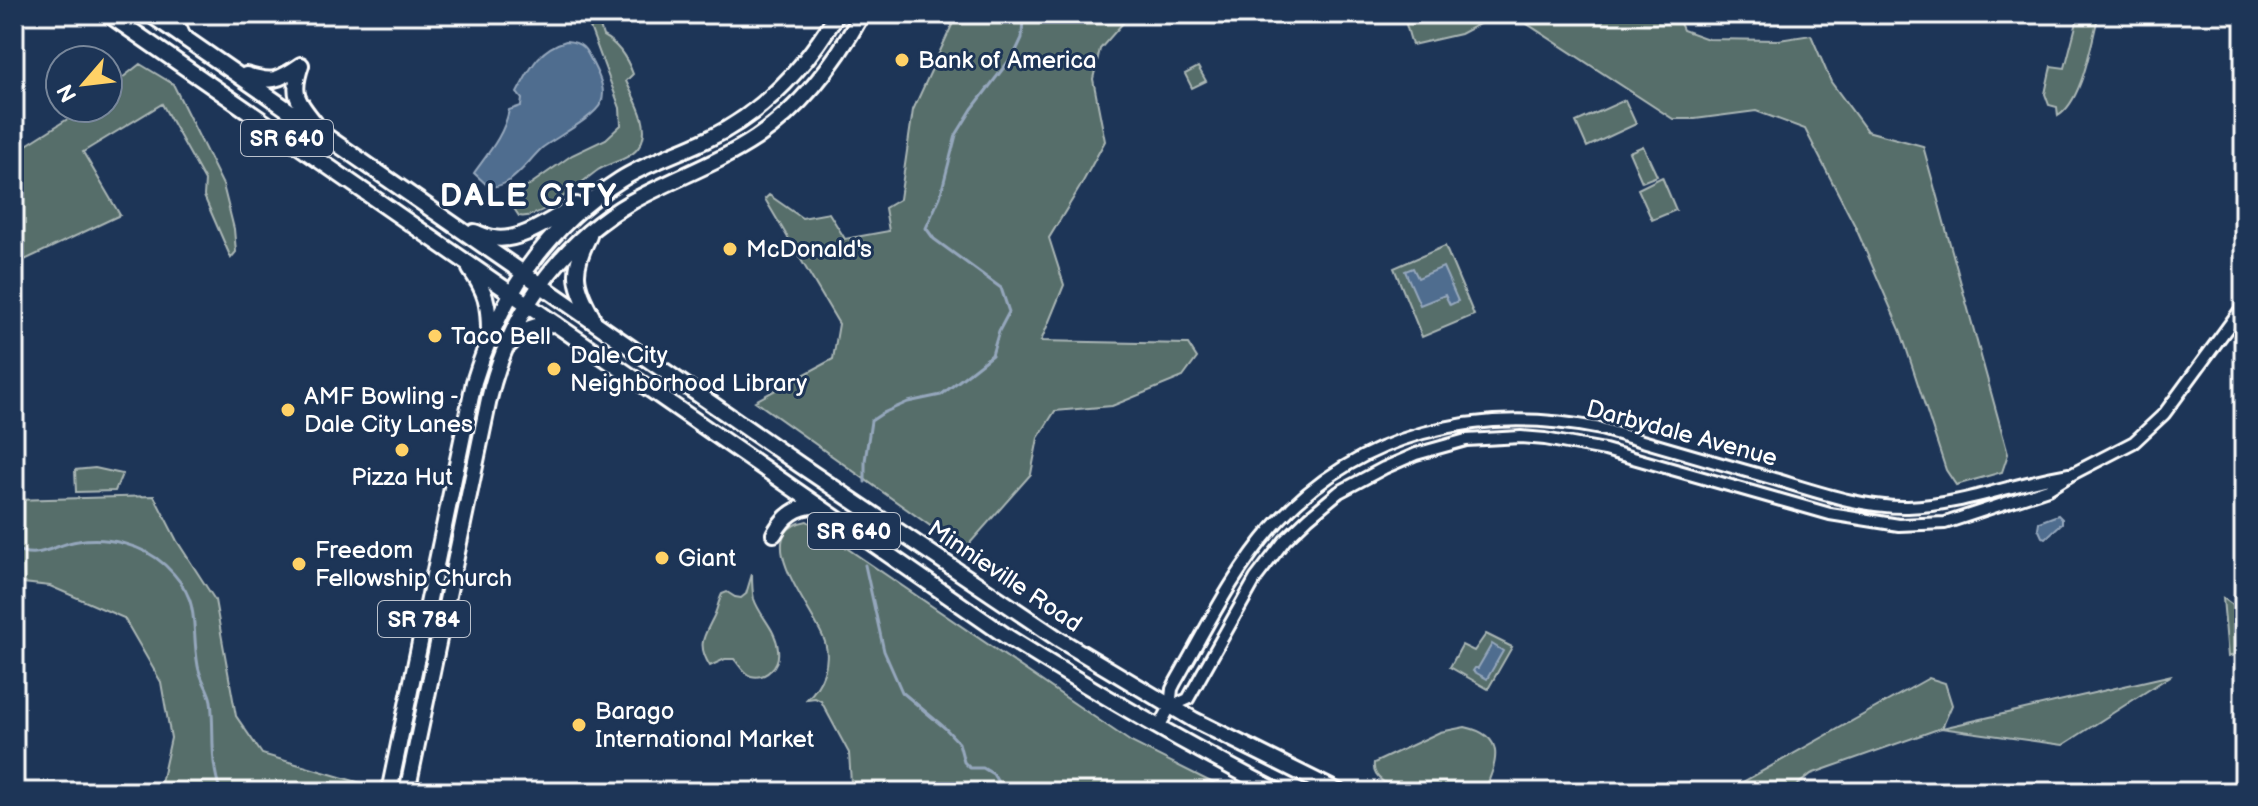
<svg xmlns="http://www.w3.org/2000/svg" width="2258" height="806" font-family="'Balsamiq Sans',sans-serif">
<rect width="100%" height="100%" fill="#1d3557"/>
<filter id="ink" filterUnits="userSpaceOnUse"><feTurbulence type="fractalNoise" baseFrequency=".0125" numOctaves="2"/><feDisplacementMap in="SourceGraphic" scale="16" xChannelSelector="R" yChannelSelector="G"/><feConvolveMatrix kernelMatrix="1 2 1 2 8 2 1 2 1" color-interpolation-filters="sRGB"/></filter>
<g filter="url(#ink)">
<path fill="#566e6b" stroke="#aab6b5" stroke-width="2" d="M561 14H596L603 36C618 44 627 58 633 74L626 81C634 99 652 126 640 145 633 159 611 162 598 170 581 182 539 221 519 216L513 207 512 200 518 193 572 155 606 139 621 125 620 108 588 22C578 21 568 22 561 14Z
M949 14H1131L1100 49 1093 79 1105 141 1080 187 1049 238 1064 285 1041 341 1188 344 1197 358 1183 377 1112 406 1055 411 1038 438 1031 474 964 550 755 401 833 359 839 324 765 199 769 195 802 218 829 213 845 239 889 231 885 208 900 199 913 110 953 23Z
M1403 14H1498L1460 34 1412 45Z
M1512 14H1676L1683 30 1708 39 1779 40 1811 35 1831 82 1867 131 1923 146 2008 454 2002 472 1956 485 1946 470 1901 332 1855 226 1805 129 1756 111 1695 119H1673Z
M2079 14H2099C2091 42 2083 101 2058 116L2057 107 2049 105 2045 94 2051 66 2065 68Z
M140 64 173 84 223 185 234 229 236 252 231 258 204 196 205 181 162 104 83 152 120 215 14 265V153L85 108H108V89Z
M1198 67 1206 81 1192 88 1185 74Z
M1625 100 1636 124 1587 147 1576 122Z
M1643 146 1657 176 1642 182 1629 152Z
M1662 177 1676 210 1652 220 1638 189Z
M1445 246 1474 315 1422 337 1394 268Z
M95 468 122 474 115 491 76 492 75 470Z
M154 496 177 541 215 600 236 716 262 754 371 786 370 792H159L171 738 161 682 124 618 50 586 14 582V500Z
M807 521 1131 742 1231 792H881L879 785 866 792H835L851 783 849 753 821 701 815 698 807 699C822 685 831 663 825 642 816 612 745 532 807 521Z
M752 574C752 582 752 591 754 599 760 617 777 630 778 650 780 664 767 680 751 676 742 673 740 665 734 659H725L710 666C697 645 703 638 713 618 717 611 718 602 722 594L727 592 735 597 741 598 746 594Z
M2223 598 2244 613V652L2228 657Z
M1486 634 1512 647 1488 689 1450 667 1462 645 1474 651Z
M2172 675 2063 745 1941 728 1811 774 1789 792H1725L1929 678 1945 683 1952 705 1942 728Z
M1465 727C1507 736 1497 762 1484 792 1461 792 1369 800 1374 763L1440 732Z"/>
<path fill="#4f6d8f" stroke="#95a7bc" stroke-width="2" d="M566 41C582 42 586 49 592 62 598 74 607 90 601 103 595 117 555 138 542 148 530 159 521 174 507 182 500 186 496 187 489 187L474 173C489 152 504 135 509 110L521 106 522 99 517 93C530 69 538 49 566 41Z
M1443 267 1458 301 1450 305 1445 295 1420 305 1405 271 1413 268 1418 278Z
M2058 515 2062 519V523L2046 538 2042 537 2038 528 2039 522Z
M1492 644 1503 651 1487 679 1473 671 1475 668H1478Z"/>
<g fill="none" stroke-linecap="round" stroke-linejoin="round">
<path stroke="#95a7bc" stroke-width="3" d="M865 482V461L871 421 883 413 908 402 941 395 992 355 999 331 1009 312 1001 288 934 239 926 228 940 197 956 135 972 109 1015 53 1022 38 1023 14
M14 548C36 562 55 544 78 541 107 536 143 545 165 565 203 601 190 621 198 666 200 679 209 689 211 701 215 732 209 761 221 792
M865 565 884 651 902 692 945 728 959 743 964 762 970 768H983L993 774 1004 792"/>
<g stroke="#fff" stroke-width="16">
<path id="minor" d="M1170 707 1188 699 1256 578 1285 540 1309 517 1339 492 1384 468 1416 454 1466 440 1521 437 1545 439 1605 450 1830 514 1899 525 1945 523 2048 489 2074 473 2134 442 2164 414 2244 305
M1159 727 1170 707 1172 689 1175 683C1205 631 1232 574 1272 528 1356 432 1480 404 1601 429 1657 445 1714 462 1771 478 1815 491 1861 508 1908 507 1963 505 2014 483 2069 474"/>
</g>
<g stroke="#fff" stroke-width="20">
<path id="major" d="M108 14 1009 638C1097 693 1187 745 1279 792
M150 14 800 465 1060 640 1194 720 1339 792
M173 14 183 37
M301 65C291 94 297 101 315 123
M246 75C272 83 278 81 301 65
M474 232C480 234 486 237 493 238 521 243 553 218 576 205
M589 236C572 269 573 283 592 316
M470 269C486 292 489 304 489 332
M510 344C522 328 537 324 556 324
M774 534C784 516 797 505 818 506
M389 792 474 382C500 297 544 228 620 180 647 163 679 153 708 139 763 113 806 66 837 14
M407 792 489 399C508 318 558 244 631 202 672 179 717 164 756 138 802 107 836 62 862 14"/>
</g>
<use href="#minor" stroke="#1d3557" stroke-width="10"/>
<use href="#major" stroke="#1d3557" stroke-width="14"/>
</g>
</g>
<g fill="#ffd166" stroke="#1d3557" stroke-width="3">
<circle cx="902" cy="60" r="8"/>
<circle cx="730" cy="249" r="8"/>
<circle cx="435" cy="336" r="8"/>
<circle cx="554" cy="369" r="8"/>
<circle cx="288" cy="410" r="8"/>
<circle cx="402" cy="450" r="8"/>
<circle cx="662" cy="558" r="8"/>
<circle cx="299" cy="564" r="8"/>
<circle cx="579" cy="725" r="8"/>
</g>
<g text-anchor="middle" stroke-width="6" stroke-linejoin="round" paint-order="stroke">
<g fill="#1d3557" stroke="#bbc2cd" stroke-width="2">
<rect x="241" y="120" width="92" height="36" rx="6"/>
<rect x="808" y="513" width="92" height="36" rx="6"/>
<rect x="378" y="601" width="92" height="36" rx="6"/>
</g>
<g font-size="22" font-weight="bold" fill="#fff">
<text x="287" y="146">SR 640</text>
<text x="854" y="539">SR 640</text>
<text x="424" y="627">SR 784</text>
</g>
<g font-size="24" fill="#fff" stroke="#1d3557" text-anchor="start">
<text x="918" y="68">Bank of America</text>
<text x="746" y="257">McDonald's</text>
<text x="451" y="344">Taco Bell</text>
<text x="570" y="363">Dale City<tspan x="570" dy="28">Neighborhood Library</tspan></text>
<text x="304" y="404">AMF Bowling -<tspan x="304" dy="28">Dale City Lanes</tspan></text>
<text x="402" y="485" text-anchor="middle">Pizza Hut</text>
<text x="315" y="558">Freedom<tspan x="315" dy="28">Fellowship Church</tspan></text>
<text x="678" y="566">Giant</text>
<text x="595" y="719">Barago<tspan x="595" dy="28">International Market</tspan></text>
</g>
<g font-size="24" fill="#fff" stroke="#1d3557">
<text transform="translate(1682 433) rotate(15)" y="8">Darbydale Avenue</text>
<text transform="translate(1005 576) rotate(34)" y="8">Minnieville Road</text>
</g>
<g font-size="32" font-weight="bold" letter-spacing="2" fill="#fff" stroke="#1d3557">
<text x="529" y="206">DALE CITY</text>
</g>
</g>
<rect width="2258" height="806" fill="none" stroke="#1d3557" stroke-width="48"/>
<rect x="24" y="24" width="2210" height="758" fill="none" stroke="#fff" stroke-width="3" filter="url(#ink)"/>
<g transform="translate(84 84) rotate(242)"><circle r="38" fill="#1d3557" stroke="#77869a" stroke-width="2"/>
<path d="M0-6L14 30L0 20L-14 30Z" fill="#ffd166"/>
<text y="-12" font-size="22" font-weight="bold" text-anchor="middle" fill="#ffffff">N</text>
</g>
</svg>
